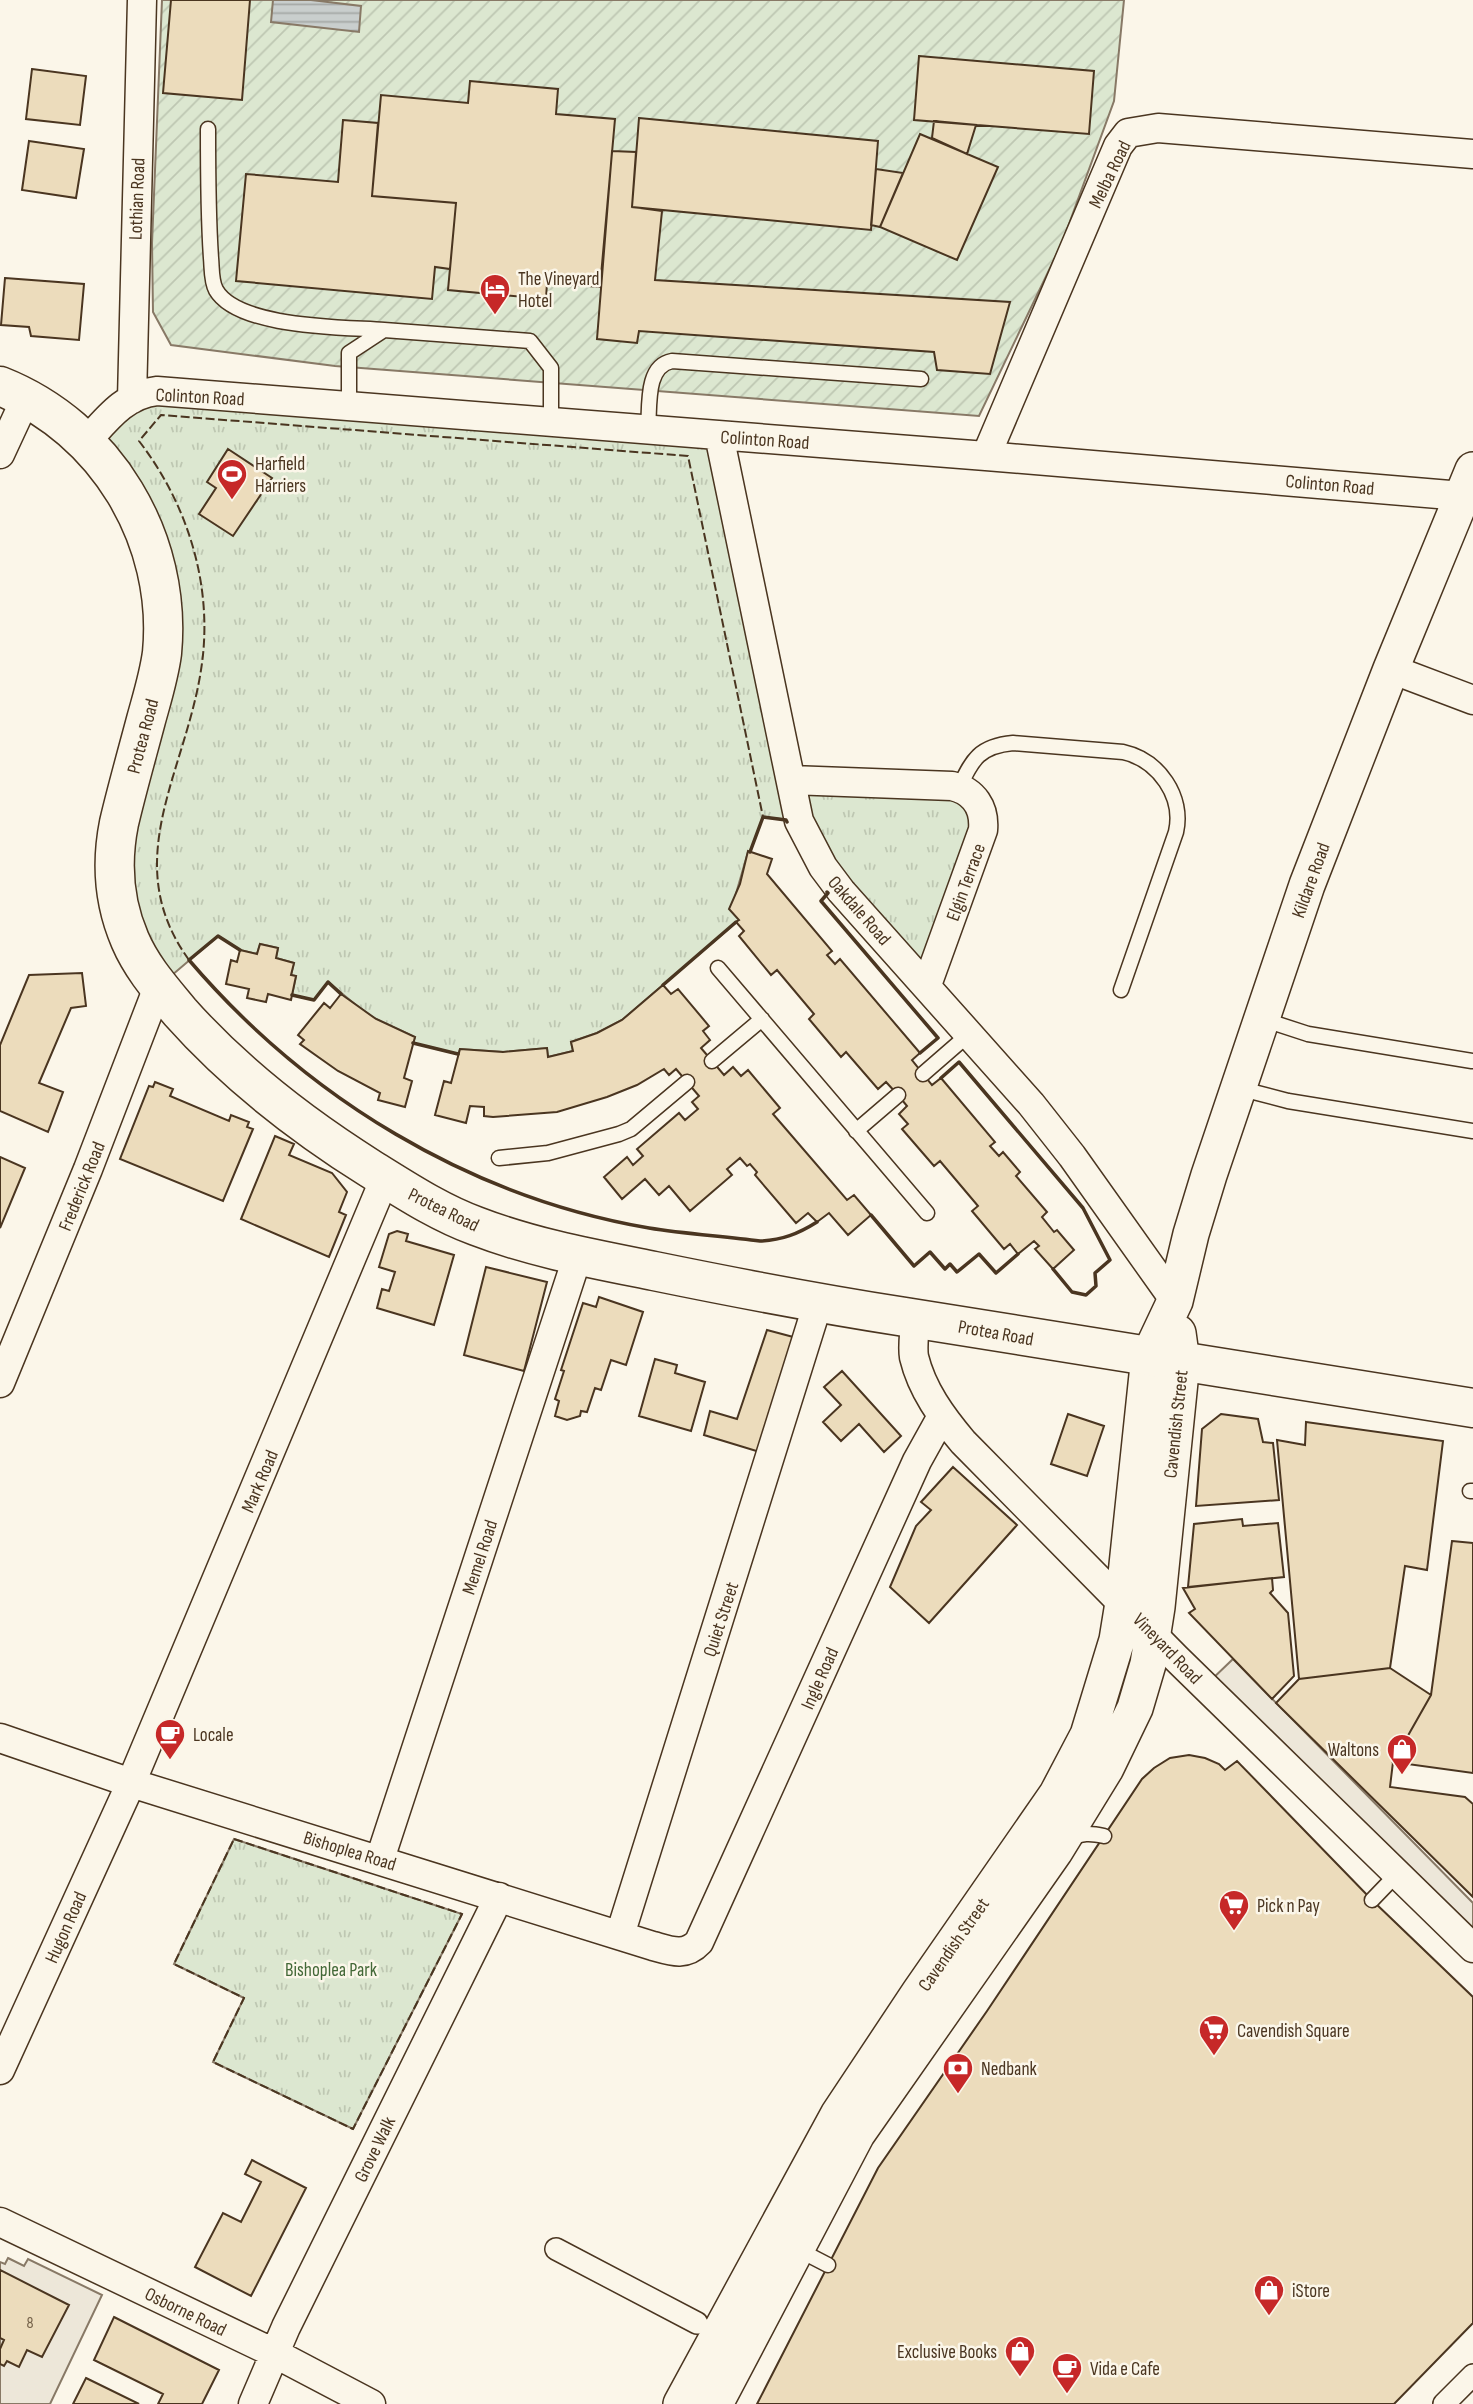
<svg xmlns="http://www.w3.org/2000/svg" width="1473" height="2404" font-family="'Sofia Sans Condensed',sans-serif">
<defs>
<pattern id="park-tufts" width="24" height="20" patternUnits="userSpaceOnUse" patternTransform="scale(1.75)"><rect width="24" height="20" fill="#dce7d0"/><path d="M3 7l-1-3M5 7V3M7 7l1-3M15 17l-1-3M17 17v-4M19 17l1-3" fill="none" stroke="#bec7b2"/></pattern>
<pattern id="garden-furrows" width="10" height="10" patternUnits="userSpaceOnUse" patternTransform="scale(1.75)"><rect width="10" height="10" fill="#dce7d0"/><path d="M-1 1l2-2M0 10L10 0M9 11l2-2" fill="none" stroke="#bec7b2"/></pattern>
<pattern id="water-rules" width="6" height="5" patternUnits="userSpaceOnUse" patternTransform="scale(1.75)"><rect width="6" height="5" fill="#c9cecd"/><path d="M0 2.5h6" fill="none" stroke="#a5a8a6"/></pattern>
</defs>
<rect width="100%" height="100%" fill="#fbf6e9"/>
<path fill="url(#park-tufts)" stroke="#887966" stroke-width="2" d="M124 403 719 435 791 780 952 786 981 808 927 985 799 821 763 817 750 852H748L735 897 739 920 622 1020 597 1033 571 1042 573 1051 548 1057 547 1048 504 1052 460 1049 458 1054 413 1043 415 1037 368 1015 328 982 314 1000 292 995 296 976 291 975 294 963 276 958 278 948 260 944 257 954 240 950 218 936 158 987 121 916 163 626 97 454Z
M234 1839 462 1914 353 2129 213 2062 244 1998 174 1964Z"/>
<path fill="url(#garden-furrows)" stroke="#887966" stroke-width="2" d="M162 0H1124L1114 101 1062 243 979 416 335 366 171 345 153 312 152 243Z"/>
<path fill="#ede7d9" stroke="#887966" stroke-width="2" d="M1233 1659 1473 1903V1948L1208 1683Z
M8 2258 24 2266 28 2259 102 2295 50 2404H0V2262L5 2264Z"/>
<path fill="url(#water-rules)" stroke="#887966" stroke-width="2" d="M273 0H311L361 6 359 32 271 22Z"/>
<path fill="#ecdcbc" stroke="#4a3520" stroke-width="2" d="M171 0H250L242 100 163 93Z
M919 56 1094 71 1089 134 914 120Z
M32 69 86 76 80 125 26 119Z
M470 81 558 89 556 114 615 119 600 287 547 283 546 299 448 290 456 203 372 196 381 95 468 103Z
M639 118 878 141 871 230 632 207Z
M343 120 378 123 372 196 456 203 450 269 435 267 432 299 236 281 246 174 338 182Z
M934 121 976 125 967 154 932 138Z
M920 134 998 167 957 260 880 227Z
M29 141 84 149 76 198 22 190Z
M612 151 636 152 632 207 662 211 655 280 1010 302 990 374 937 370 934 352 639 331 637 343 597 339Z
M876 169 903 173 880 227 871 225Z
M5 278 84 284 79 340 31 336 29 327 1 325Z
M228 449 272 478 233 536 199 514 216 488 207 482Z
M748 851 772 859 767 874 832 951 827 955 835 964 840 959 920 1053 912 1060 932 1085 941 1078 995 1142 990 1146 999 1156 1003 1152 1020 1172 1016 1176 1047 1212 1042 1217 1054 1232 1057 1230 1074 1250 1053 1269 1035 1249 1039 1246 1034 1241 1018 1254 1010 1244 1004 1249 972 1211 978 1206 940 1161 934 1166 902 1129 908 1124 899 1114 907 1106 898 1095 886 1082 878 1089 846 1052 841 1057 809 1019 814 1014 777 970 771 975 739 936 744 931 736 922 739 920 729 909 740 884Z
M260 944 278 948 276 958 294 963 291 975 296 976 291 1000 268 994 266 1002 247 998 249 989 226 984 231 960 237 962 240 950 257 954Z
M82 973 86 1006 71 1008 39 1083 63 1092 48 1132 0 1111V1045L29 975Z
M663 985 671 994 678 989 709 1026 703 1031 710 1040 701 1048 724 1075 733 1067 741 1076 748 1070 780 1108 773 1114 847 1200 854 1195 871 1215 848 1235 829 1213 817 1222 808 1213 796 1223 755 1175 757 1172 750 1164 747 1166 740 1158 727 1169 732 1175 690 1211 669 1186 659 1195 645 1179 622 1199 604 1177 627 1157 633 1165 643 1156 637 1149 679 1113 685 1120 698 1109 692 1102 699 1096 676 1069 669 1075 664 1069 637 1085 607 1097 557 1112 493 1117 484 1116V1107L470 1106 466 1123 435 1115 444 1081 451 1083 460 1049 503 1052 547 1048 548 1057 573 1051 571 1042 597 1033 622 1020Z
M341 994 376 1019 415 1037 404 1078 412 1081 405 1107 378 1100 380 1093 338 1071 300 1044 304 1040 298 1035 324 1003 330 1008Z
M155 1082 173 1089 170 1096 229 1121 231 1115 249 1122 247 1127 253 1129 223 1201 120 1159 149 1086 153 1087Z
M275 1136 294 1144 289 1155 332 1173 347 1192 339 1212 346 1215 329 1257 241 1219Z
M0 1157 25 1168 0 1228Z
M397 1231 408 1234 406 1241 454 1255 434 1325 377 1308 382 1289 389 1291 395 1272 379 1267 389 1234Z
M486 1267 547 1282 524 1371 464 1355Z
M599 1297 643 1312 626 1365 611 1360 601 1390 595 1388 587 1412 581 1411 580 1416 567 1420 555 1416 559 1401 555 1399 564 1371 561 1370 583 1303 596 1307Z
M767 1330 797 1338 763 1453 704 1435 710 1411 737 1419Z
M655 1359 677 1365 675 1373 705 1382 691 1431 639 1416Z
M842 1371 901 1436 884 1452 859 1424 841 1441 823 1422 841 1405 824 1387Z
M1068 1414 1104 1426 1087 1476 1051 1464Z
M1221 1414 1258 1419 1263 1442 1273 1443 1279 1500 1196 1506 1202 1429Z
M1306 1422 1443 1441 1427 1570 1405 1566 1390 1668 1299 1679 1277 1440 1305 1445Z
M953 1467 1017 1525 929 1623 890 1587 916 1526 931 1510 921 1502Z
M1242 1519 1243 1526 1278 1523 1284 1577 1188 1587 1194 1524Z
M1452 1541 1473 1543V1773L1393 1762 1431 1695Z
M1272 1578 1273 1590 1270 1593 1288 1613 1294 1676 1272 1699 1189 1613 1195 1609 1183 1588Z
M1390 1668 1431 1695 1393 1762 1390 1787 1465 1797 1473 1804V1897L1276 1703 1299 1679Z
M1189 1755 1205 1758 1219 1764 1225 1770 1237 1761 1372 1900 1473 1997V2323L1394 2404H757L878 2168 987 2011 1142 1779 1154 1768 1170 1758Z
M252 2160 306 2188 251 2296 195 2267 223 2213 241 2222 261 2182 245 2174Z
M0 2270 69 2305 42 2357 27 2350 19 2367 7 2361 4 2366 0 2364V2349L4 2340 0 2338Z
M114 2317 219 2370 202 2404H158L163 2394 94 2360Z
M86 2378 139 2404H73Z"/>
<g fill="none" stroke-linecap="round" stroke-linejoin="round">
<g stroke="#4a3520" stroke-width="17">
<path id="service" d="M208 129C208 172 208 215 211 258 212 268 211 281 216 290 238 328 343 327 384 330
M349 406V353L384 330 530 341 551 368V422
M648 430C650 407 645 366 672 361L921 379
M959 788C972 759 980 746 1013 743L1123 752C1159 760 1184 797 1176 832L1121 990
M718 968 927 1213
M1262 1019 1308 1034 1472 1061
M712 1061 762 1019
M923 1074 969 1034
M1238 1088 1288 1101 1473 1131
M856 1131 898 1095
M499 1158 548 1153 619 1134 631 1129 687 1082
M1470 1491H1473
M1069 1839C1082 1833 1090 1833 1104 1836
M1372 1900 1398 1873
M797 2249 828 2265"/>
</g>
<g stroke="#4a3520" stroke-width="24">
<path id="pedestrian" d="M556 2249 697 2323
M1444 2404 1473 2375"/>
</g>
<g stroke="#4a3520" stroke-width="31">
<path id="minor" d="M132 399 142 0
M719 435 799 821 823 867 841 891 1031 1104 1072 1156 1175 1301
M86 442C106 420 125 394 157 391L986 456 1462 496
M0 454 26 398
M986 456 1118 146 1128 133 1158 128 1473 154
M1391 669 1473 700
M791 780 952 786C974 791 985 808 983 830L927 985
M915 1319C915 1331 912 1345 914 1357 922 1390 942 1417 963 1442L1176 1658 1473 1948
M0 1383 88 1169 158 987
M0 1738 131 1783 653 1946C671 1951 685 1957 699 1942L917 1461 942 1416
M380 1859 578 1255
M620 1935 818 1303
M0 2070 131 1783 385 1178
M0 2222 276 2354 371 2404
M253 2404 286 2327 499 1897"/>
</g>
<g stroke="#4a3520" stroke-width="38">
<path id="tertiary" d="M681 2404 838 2115 919 1993 1057 1794 1088 1735 1117 1640 1123 1603 1149 1356 1175 1301 1191 1234 1209 1175 1307 885 1391 669 1473 470
M715 2404 857 2134 1055 1851 1106 1768 1135 1708 1148 1664 1157 1607 1182 1362 1178 1333"/>
</g>
<g stroke="#4a3520" stroke-width="41">
<path id="secondary" d="M0 386C106 428 173 539 162 653 159 676 152 698 146 720 137 754 127 789 119 823 111 863 114 903 130 940 142 968 161 989 180 1012 235 1074 301 1125 371 1169 405 1190 438 1212 476 1226 533 1248 594 1259 654 1271 737 1288 821 1304 905 1317 1094 1347 1284 1378 1473 1408"/>
</g>
<use href="#service" stroke="#fbf6e9" stroke-width="14"/>
<use href="#pedestrian" stroke="#fbf6e9" stroke-width="21"/>
<use href="#minor" stroke="#fbf6e9" stroke-width="28"/>
<use href="#tertiary" stroke="#fbf6e9" stroke-width="35"/>
<use href="#secondary" stroke="#fbf6e9" stroke-width="38"/>
<path stroke="#4a3520" stroke-width="2" stroke-dasharray="9 3.5" stroke-linecap="butt" d="M189 960C118 862 185 774 201 670 214 589 189 506 139 441L161 415 688 456 763 817
M234 1839 462 1914 353 2129 213 2062 244 1998 174 1964Z"/>
<path stroke="#4a3520" stroke-width="3.5" d="M750 852 763 817 786 820 787 822
M827 892 828 893 821 901 938 1038 920 1053
M240 950 218 936 189 960C307 1098 469 1197 649 1228 685 1234 723 1236 760 1241 782 1240 798 1234 817 1222
M663 985 736 922
M292 995 314 1000 328 982 341 994
M413 1043 458 1054
M941 1078 959 1062 1083 1208 1110 1260 1095 1273 1096 1286 1086 1295 1072 1292 1053 1269
M871 1215 914 1266 930 1252 945 1269 950 1264 957 1272 979 1254 996 1273 1018 1254"/>
</g>
<defs>
<g id="hotel-pin" transform="scale(1.575)"><path d="M0 17L-7.5 6A9.5 9.5 0 1 1 7.5 6Z" fill="#c62828" stroke="#fbf6e9"/><path d="M-6-4.5h1.5V1H6V5H4.5V3h-9V5H-6ZM-4 0a1.8 1.8 0 1 1 3.6 0ZM.5 0V-2.5h3Q6-2.5 6 0Z" fill="#fff"/></g>
<g id="stadium-pin" transform="scale(1.575)"><path d="M0 17L-7.5 6A9.5 9.5 0 1 1 7.5 6Z" fill="#c62828" stroke="#fbf6e9"/><path d="M0-5a6.5 5 0 1 0 0 10a6.5 5 0 1 0 0-10ZM-3.5-1.8h7v3.6h-7Z" fill="#fff"/></g>
<g id="cafe-pin" transform="scale(1.575)"><path d="M0 17L-7.5 6A9.5 9.5 0 1 1 7.5 6Z" fill="#c62828" stroke="#fbf6e9"/><path d="M-5.5-4.5H6V0H3Q3 3.5 0 3.5H-2.5Q-5.5 3.5-5.5 0ZM3-3.2v2h1.7v-2ZM-6 4.5H4V6H-6Z" fill="#fff"/></g>
<g id="shop-pin" transform="scale(1.575)"><path d="M0 17L-7.5 6A9.5 9.5 0 1 1 7.5 6Z" fill="#c62828" stroke="#fbf6e9"/><path d="M-5-2.5h2.3a2.7 3.5 0 0 1 5.4 0H5L5.5 6h-11ZM-1.5-2.5h3a1.5 2.3 0 0 0-3 0Z" fill="#fff"/></g>
<g id="supermarket-pin" transform="scale(1.575)"><path d="M0 17L-7.5 6A9.5 9.5 0 1 1 7.5 6Z" fill="#c62828" stroke="#fbf6e9"/><path d="M-6-5.5h2.5l.6 2H6L4.5 2H-2.5L-4.4-4H-6ZM-1.5 3.2a1.3 1.3 0 1 0 .1 0ZM3 3.2a1.3 1.3 0 1 0 .1 0Z" fill="#fff"/></g>
<g id="bank-pin" transform="scale(1.575)"><path d="M0 17L-7.5 6A9.5 9.5 0 1 1 7.5 6Z" fill="#c62828" stroke="#fbf6e9"/><path d="M-6-4H6V4H-6ZM0-2.3a2.3 2.3 0 1 0 0 4.6a2.3 2.3 0 1 0 0-4.6Z" fill="#fff"/></g>
</defs>
<g fill-rule="evenodd">
<use href="#hotel-pin" x="495" y="289"/>
<use href="#stadium-pin" x="232" y="474"/>
<use href="#cafe-pin" x="170" y="1734"/>
<use href="#shop-pin" x="1402" y="1749"/>
<use href="#supermarket-pin" x="1234" y="1905"/>
<use href="#supermarket-pin" x="1214" y="2030"/>
<use href="#bank-pin" x="958" y="2068"/>
<use href="#shop-pin" x="1269" y="2290"/>
<use href="#shop-pin" x="1020" y="2351"/>
<use href="#cafe-pin" x="1067" y="2368"/>
</g>
<g text-anchor="middle" stroke-width="5" stroke-linejoin="round" paint-order="stroke">
<g font-size="16" fill="#725f47">
<text x="30" y="2328">8</text>
</g>
<g font-size="19" fill="#4a3520" stroke="#fbf6e9">
<text transform="translate(1109 174) rotate(-64)" y="7">Melba Road</text>
<text transform="translate(136 199) rotate(-88)" y="7">Lothian Road</text>
<text transform="translate(200 396) rotate(3)" y="7">Colinton Road</text>
<text transform="translate(765 439) rotate(4)" y="7">Colinton Road</text>
<text transform="translate(1330 484) rotate(5)" y="7">Colinton Road</text>
<text transform="translate(142 736) rotate(-75)" y="7">Protea Road</text>
<text transform="translate(1310 880) rotate(-70)" y="7">Kildare Road</text>
<text transform="translate(965 882) rotate(-70)" y="7">Elgin Terrace</text>
<text transform="translate(860 910) rotate(49)" y="7">Oakdale Road</text>
<text transform="translate(81 1186) rotate(-68)" y="7">Frederick Road</text>
<text transform="translate(444 1209) rotate(26)" y="7">Protea Road</text>
<text transform="translate(996 1332) rotate(10)" y="7">Protea Road</text>
<text transform="translate(1175 1424) rotate(-84)" y="7">Cavendish Street</text>
<text transform="translate(259 1481) rotate(-67)" y="7">Mark Road</text>
<text transform="translate(479 1557) rotate(-72)" y="7">Memel Road</text>
<text transform="translate(720 1619) rotate(-72)" y="7">Quiet Street</text>
<text transform="translate(1168 1648) rotate(46)" y="7">Vineyard Road</text>
<text transform="translate(819 1678) rotate(-66)" y="7">Ingle Road</text>
<text transform="translate(350 1850) rotate(17)" y="7">Bishoplea Road</text>
<text transform="translate(65 1927) rotate(-66)" y="7">Hugon Road</text>
<text transform="translate(953 1944) rotate(-55)" y="7">Cavendish Street</text>
<text transform="translate(374 2149) rotate(-64)" y="7">Grove Walk</text>
<text transform="translate(186 2311) rotate(26)" y="7">Osborne Road</text>
</g>
<g font-size="19" fill="#4a3520" stroke="#fbf6e9" text-anchor="start">
<text x="518" y="285">The Vineyard<tspan x="518" dy="22">Hotel</tspan></text>
<text x="255" y="470">Harfield<tspan x="255" dy="22">Harriers</tspan></text>
<text x="193" y="1741">Locale</text>
<text x="1379" y="1756" text-anchor="end">Waltons</text>
<text x="1257" y="1912">Pick n Pay</text>
<text x="1237" y="2037">Cavendish Square</text>
<text x="981" y="2075">Nedbank</text>
<text x="1292" y="2297">iStore</text>
<text x="997" y="2358" text-anchor="end">Exclusive Books</text>
<text x="1090" y="2375">Vida e Cafe</text>
</g>
<g font-size="19" fill="#436837" stroke="#fbf6e9">
<text x="331" y="1976">Bishoplea Park</text>
</g>
</g>
</svg>
